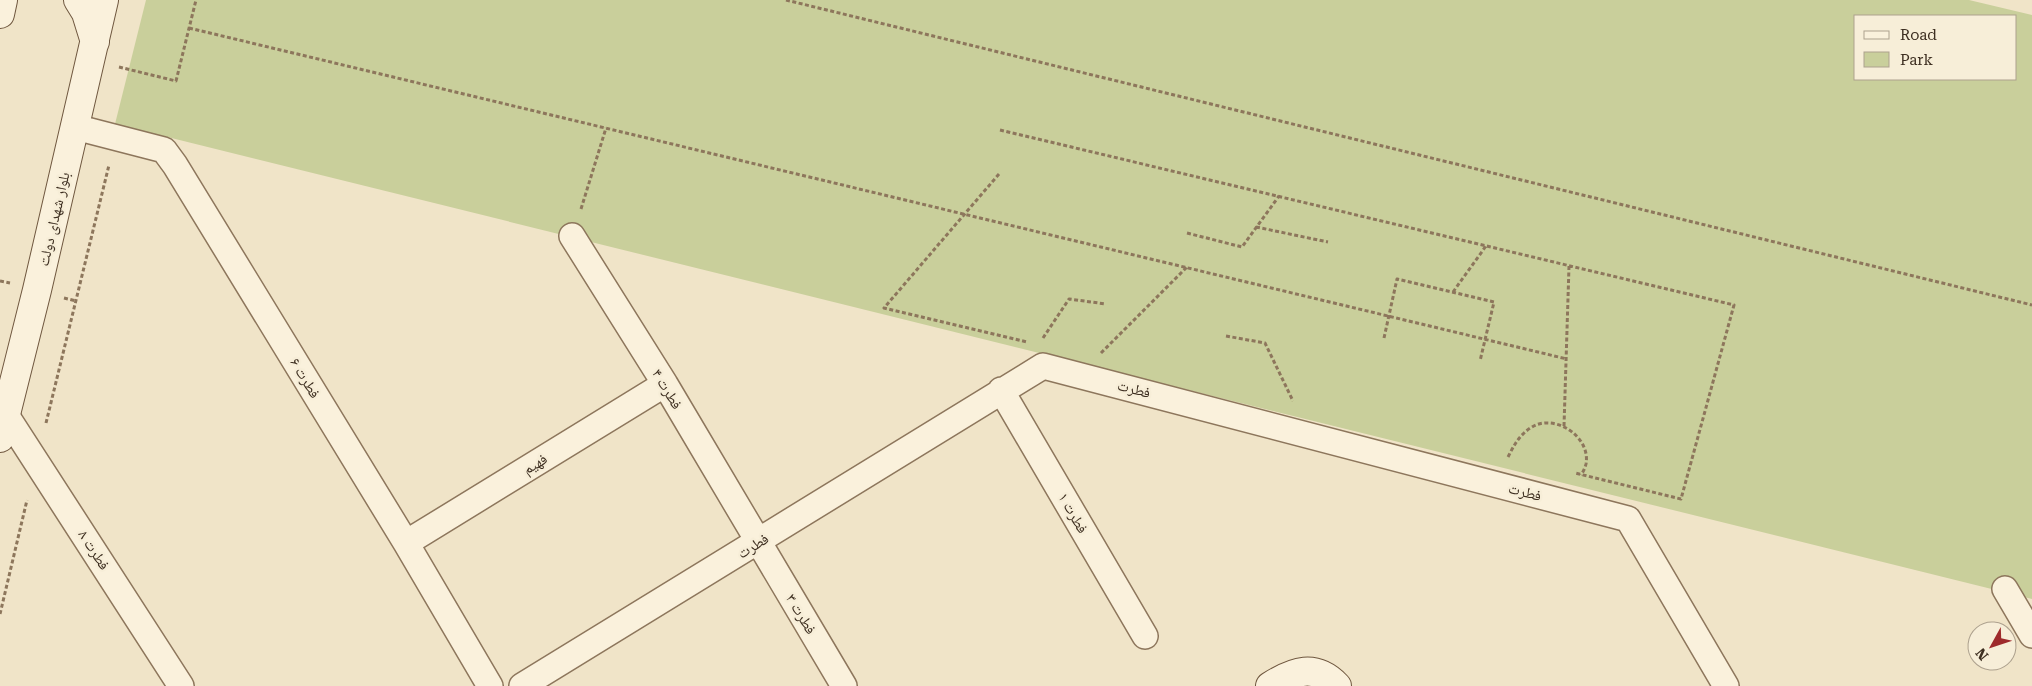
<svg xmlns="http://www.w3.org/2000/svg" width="2032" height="686" font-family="'Roboto Serif','Noto Naskh Arabic',serif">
<rect width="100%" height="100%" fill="#f0e4c8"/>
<path fill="#c9cf9b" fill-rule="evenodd" d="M146 0H1969L2032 15V599L115 124ZM1856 16H2016V79H1856Z"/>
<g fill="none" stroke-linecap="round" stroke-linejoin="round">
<g stroke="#8d765c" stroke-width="28">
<path id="street" d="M75 127 164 150 175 165 406 543 490 686
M572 236 665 384 844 686
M1001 390 1145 636
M6 415 181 686
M406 543 665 384
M2005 589 2032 635
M522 686 1043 366 1628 519 1726 686"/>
</g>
<g stroke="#6f573f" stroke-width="30">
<path id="secondary" d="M78 0 86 13 95 42
M0 14 3 0
M0 438 37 290 104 0
M1270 686C1294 671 1315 663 1337 686"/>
</g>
<path stroke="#8d765c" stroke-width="3" stroke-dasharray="4 2.5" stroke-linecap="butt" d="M786 0 2032 305
M189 28 1567 359
M119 67 176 81 196 0
M1000 130 1734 305 1681 499 1575 473
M999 174 884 308 1027 342
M581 209 606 128
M1256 227 1328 242
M1187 233 1242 247 1279 196
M0 281 10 283
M1453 292 1486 246
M64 298 76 301
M1226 336 1265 343 1293 401
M1043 338 1069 299 1106 304
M1384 338 1397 279 1494 302 1480 361
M1101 353 1187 267
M46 423 109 165
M1564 426 1569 266
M1508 457C1514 445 1520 434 1532 427 1555 413 1591 437 1586 464 1585 468 1583 472 1581 475
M0 614 27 500"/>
<use href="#street" stroke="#faf1dc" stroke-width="25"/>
<use href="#secondary" stroke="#faf1dc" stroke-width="28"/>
</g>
<g text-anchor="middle" stroke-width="5" stroke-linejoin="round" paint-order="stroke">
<g font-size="15" fill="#3d2e20" stroke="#f7eed8">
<text transform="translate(54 219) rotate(-77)" y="5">بلوار شهدای دولت</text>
<text transform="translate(305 378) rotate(59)" y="5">فطرت ۶</text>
<text transform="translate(667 389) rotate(59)" y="5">فطرت ۴</text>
<text transform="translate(1134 389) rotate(15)" y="5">فطرت</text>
<text transform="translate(535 464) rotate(-31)" y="5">فهیم</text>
<text transform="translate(1525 492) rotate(15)" y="5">فطرت</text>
<text transform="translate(1073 513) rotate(60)" y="5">فطرت ۱</text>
<text transform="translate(753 546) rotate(-32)" y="5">فطرت</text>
<text transform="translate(94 550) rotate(57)" y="5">فطرت ۸</text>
<text transform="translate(801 614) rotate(59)" y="5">فطرت ۳</text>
</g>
</g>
<rect x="1854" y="15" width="162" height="65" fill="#f7eed8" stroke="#ada18e"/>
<rect x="1864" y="31" width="25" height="8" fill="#faf1dc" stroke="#ada18e"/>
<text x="1900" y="40" font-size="15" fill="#3d2e20">Road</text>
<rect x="1864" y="52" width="25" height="15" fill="#c9cf9b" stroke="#ada18e"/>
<text x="1900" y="65" font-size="15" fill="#3d2e20">Park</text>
<g transform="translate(1992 646) rotate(230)"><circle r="24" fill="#f7eed8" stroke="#ada18e"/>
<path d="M0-4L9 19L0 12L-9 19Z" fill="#9e2a2b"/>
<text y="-8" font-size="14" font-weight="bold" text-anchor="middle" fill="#3d2e20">N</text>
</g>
</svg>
